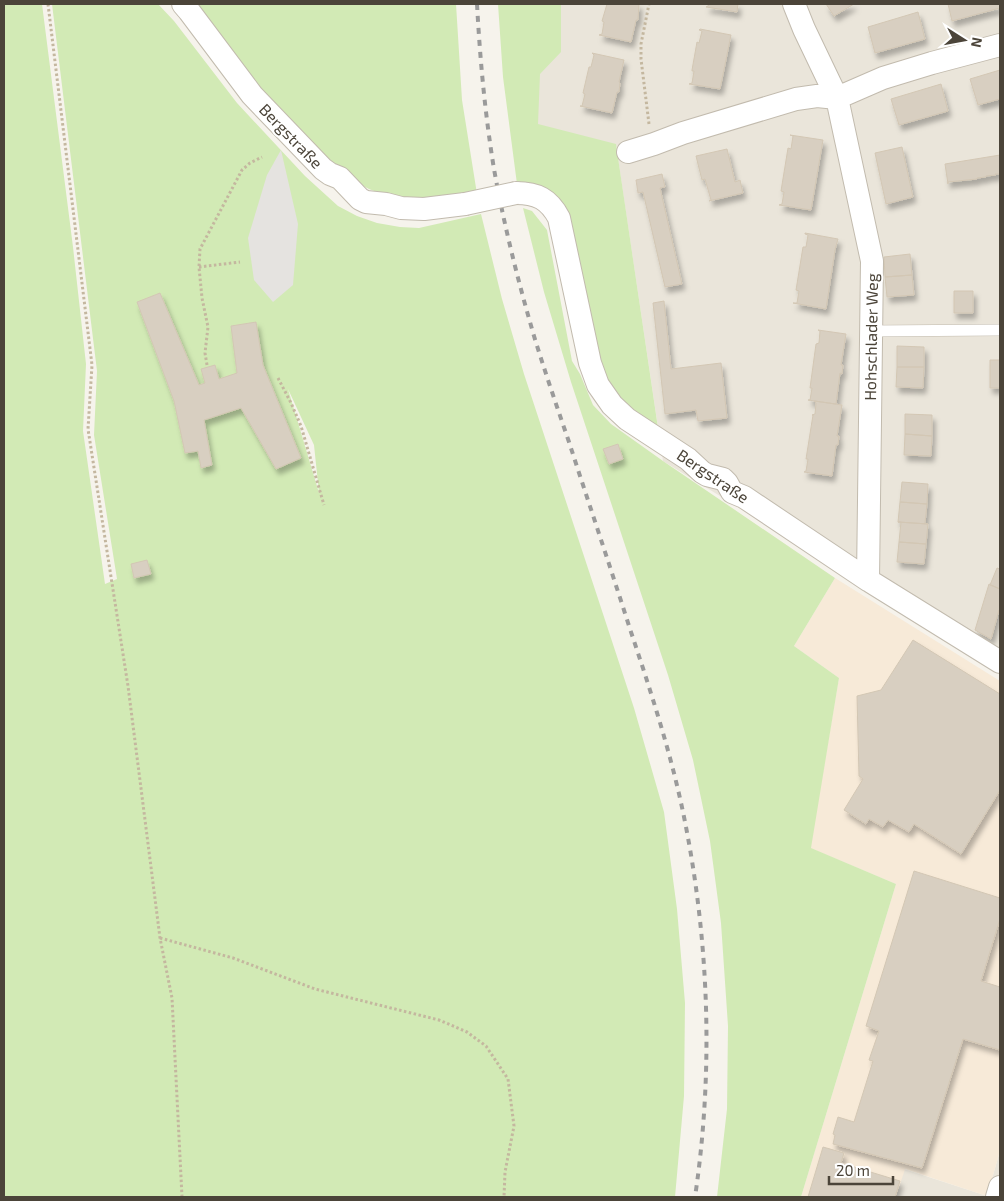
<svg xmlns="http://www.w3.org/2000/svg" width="1004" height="1201" font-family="'Exo 2',sans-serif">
<defs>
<filter id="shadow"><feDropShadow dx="3" dy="5.5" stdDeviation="2.5" flood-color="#0004"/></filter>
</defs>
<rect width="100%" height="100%" fill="#f6f3ec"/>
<path fill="#eae5da" d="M535 4H1000V660L886 598 663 461 616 145 538 125Z
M1000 1151V1197H896L904 1169 987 1196Z"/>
<path fill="#f7ead8" d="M835 578 1000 681V1151L987 1196 905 1169 896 1197H801L896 884 810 848 839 678 794 646Z"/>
<path fill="#d2eab5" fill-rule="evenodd" d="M4 4H42L73 247 86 364 83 431 105 584 117 579 94 435 97 371 52 4H158L174 21 237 103 305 176 338 206 357 216 377 223 400 227 419 228 481 214 502 299 524 374 634 708 664 812 677 909 685 1003 684 1096 675 1197H4ZM288 389 314 445 319 493Z
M193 4H456L462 100 477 194 426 202 390 197 369 189 350 179 284 117Z
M498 4H561V52L540 74 538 124 616 144 658 428 629 409 610 389 595 360 563 212 517 184 503 77Z
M523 208 532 211 547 230 572 361 580 374 593 405 611 424 663 461 835 578 794 646 839 678 811 848 896 884 801 1197H717L727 1109 728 1026 721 923 710 841 693 760 668 675 571 382 544 292Z"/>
<path fill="#e5e3e0" d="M281 150 298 224 293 285 273 302 254 280 248 238 267 175Z"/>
<path fill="#d8cfc1" stroke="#d3c7b4" filter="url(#shadow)" d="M607 4H639L638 20H636L631 42 599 35 602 34 604 22 602 21Z
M709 4H738L737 12 706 7 708 6Z
M826 4H854L834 16Z
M948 4H1000V8L952 21Z
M918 12 925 39 875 53 868 27Z
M700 29 731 35 720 89 689 84 692 83 694 71H692V70L697 42 699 43 702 31 699 30Z
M592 53 624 60 619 82 620 83 619 92H617L612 113 580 106H582L585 94 583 93 589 67H591L594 55Z
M1000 70V99L978 105 970 79Z
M941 84 948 111 899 125 891 99Z
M790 135 823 140 811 210 779 205 782 204 784 192 781 191 788 148 791 149 793 136Z
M902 147 913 197 886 204 875 153Z
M727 149 735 182 740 180 743 193 709 201 711 200 705 179 702 180 696 156Z
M1000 155V174H995L996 175 986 176V177L977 178V179L948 182V184L945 164Z
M662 174 665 187 660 188 682 284 665 287 643 192 638 193 636 180Z
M805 233 838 239 835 250 826 309 793 303H797L799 291 796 290 803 247H806L808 235 805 234Z
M910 254 912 275 885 277 884 257Z
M912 275 914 295 887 297 885 277Z
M954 291H973V313H954Z
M160 293 199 385 205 383 201 369 215 365 219 379 237 373 231 326 256 322 263 365 301 458 276 469 241 408 204 420 212 465 201 468 198 451 185 453 174 401 137 302Z
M664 301 671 369 721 363 727 418 698 421 696 410 665 414 653 303Z
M818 330 846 334 841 365H843L842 374 840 373 836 404 808 400H810L812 388H810L816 344 819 343 820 331Z
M897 346 924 347V367H897Z
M990 360H1000V388H990Z
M897 367H924L923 388 896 387Z
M814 401 842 405 837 436H839L838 445H836L832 476 804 472 806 471 808 459H806L813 415H812L815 414 816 403Z
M905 414 932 415V436L905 434Z
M905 434 932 436 931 456 904 455Z
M618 444 623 459 609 464 603 449Z
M902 482 928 484 927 504 900 502Z
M900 502 927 504 925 523 928 524 898 522Z
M898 522 928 524 926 544 899 542 901 522Z
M899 542 926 544 924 564 897 562Z
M147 560 151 574 134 578 131 564Z
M997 568 1000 569V589L990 585Z
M989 584 1000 589V611L999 610 991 639 975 630Z
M913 640 1000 694V790L961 854 914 824 909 832 888 820 883 827 869 819 866 824 844 810 863 779 859 776 857 696 881 690Z
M914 871 1000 898V919L981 981 1000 987V1050L963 1039 922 1168 833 1144 835 1135 833 1134 838 1117 854 1122 873 1061 869 1060 879 1031 866 1026Z
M823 1147 844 1153 841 1163 900 1181 895 1197H808Z"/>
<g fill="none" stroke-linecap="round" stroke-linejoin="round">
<g stroke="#c2bbae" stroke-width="12">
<path id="lane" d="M871 331 1000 330"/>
</g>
<g stroke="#c2bbae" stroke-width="24">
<path id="street" d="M183 4 189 11 252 95 323 169 330 174 340 178 360 199 366 202 386 204 401 208 424 209 465 204
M794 4 804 29 837 98 872 261 868 580
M628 152 654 144 683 133 796 99 817 96 837 98 883 78 932 63 1000 45
M516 193C537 193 549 199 559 218L590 363 598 385 612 405 627 419 688 459 702 472 707 475 723 479 727 483 732 492 744 497 868 580 1000 662
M997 1197 1000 1187"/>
</g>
<path stroke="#c4b79f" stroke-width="3" stroke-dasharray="2.5 2.5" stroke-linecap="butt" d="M48 4 92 365 88 429 128 686 160 938 172 998 182 1197
M649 124 641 59V44L649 4
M199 267 240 262
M207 365 205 353 208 327 202 298 199 267 200 249 242 170 250 163 262 157
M278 378 291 403 301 426 324 505
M160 938 233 958 315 989 439 1020 467 1032 486 1046 508 1079 514 1126 505 1172 504 1197"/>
<use href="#lane" stroke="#fff" stroke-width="11"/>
<use href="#street" stroke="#fff" stroke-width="22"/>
<path stroke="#9a9a9a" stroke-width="4" stroke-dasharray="6 6" stroke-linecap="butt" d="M477 4C480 59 485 114 494 169 504 225 518 281 534 336 545 372 557 407 569 442 589 504 610 566 630 629 650 689 670 750 683 812 709 938 714 1069 695 1197"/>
<g stroke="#c2bbae" stroke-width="24" stroke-linecap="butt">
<path id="street-bridge" d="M465 204 516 193"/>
</g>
<use href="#street-bridge" stroke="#fff" stroke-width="22"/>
</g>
<g text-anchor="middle" stroke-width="4" stroke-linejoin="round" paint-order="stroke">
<g font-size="16" fill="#4b4439" stroke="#fff">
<text transform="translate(291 136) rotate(46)" y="6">Bergstraße</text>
<text transform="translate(871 337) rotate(-89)" y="6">Hohschlader Weg</text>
<text transform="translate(713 476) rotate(34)" y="6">Bergstraße</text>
</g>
</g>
<rect width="1004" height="1201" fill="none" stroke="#4b4439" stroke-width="10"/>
<g transform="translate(964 40) rotate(101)" stroke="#ffffff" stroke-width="4" paint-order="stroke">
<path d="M0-4L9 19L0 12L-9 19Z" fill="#4b4439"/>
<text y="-8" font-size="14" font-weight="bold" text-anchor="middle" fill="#4b4439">N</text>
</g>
<path d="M829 1176v8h64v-8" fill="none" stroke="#4b4439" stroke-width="2.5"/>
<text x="836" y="1176" font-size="15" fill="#4b4439" stroke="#ffffff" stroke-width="4" paint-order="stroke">20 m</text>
</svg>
